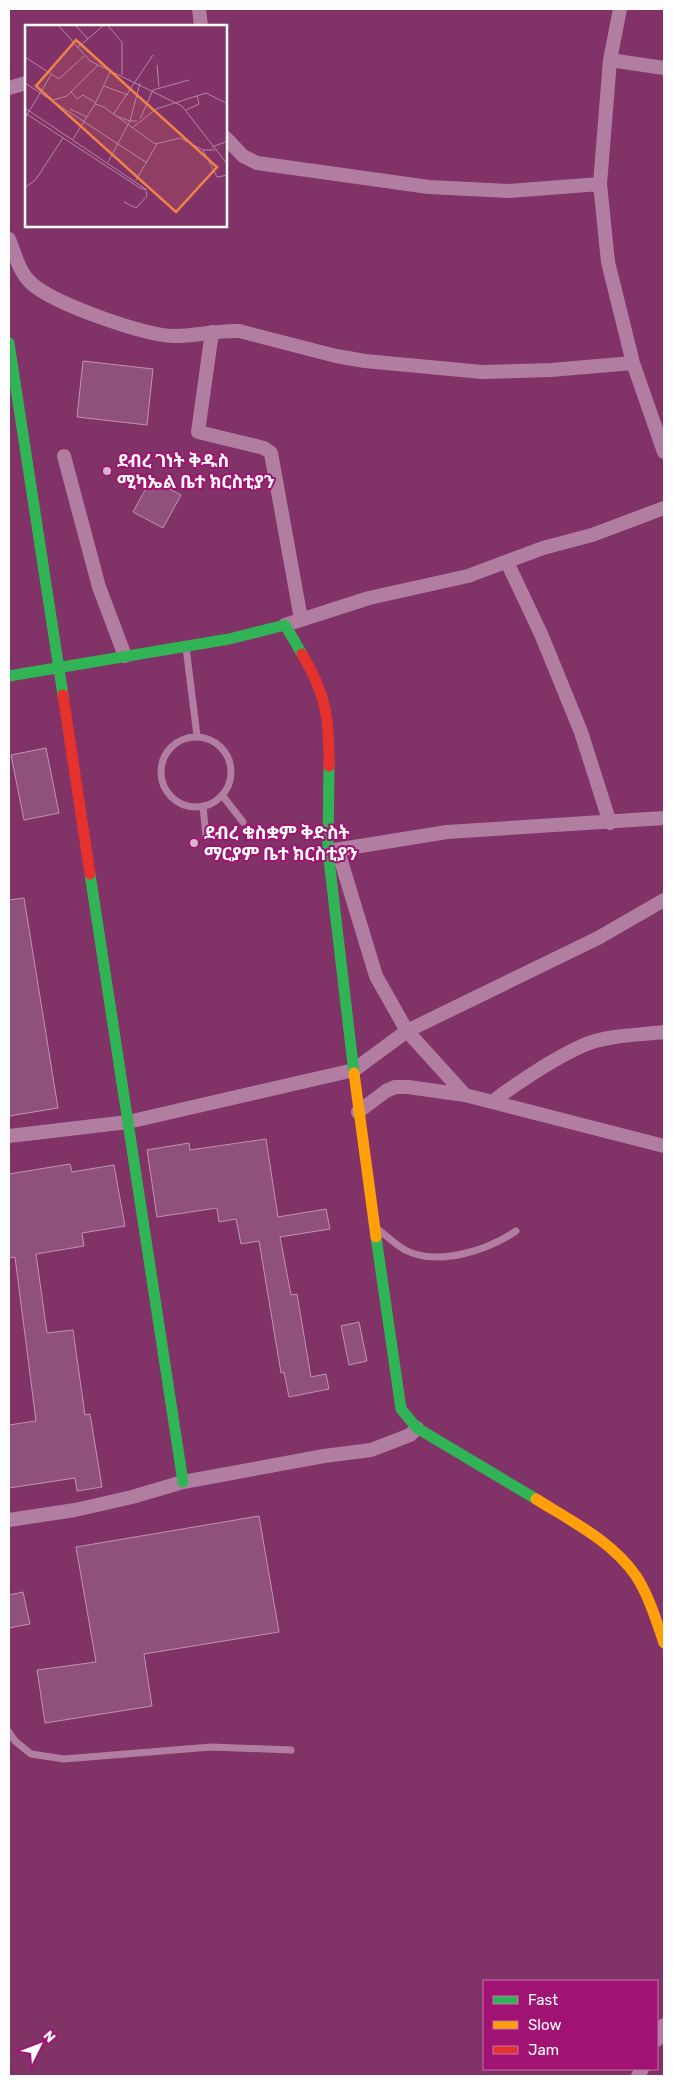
<svg xmlns="http://www.w3.org/2000/svg" width="673" height="2085" font-family="Rubik,'Noto Sans Ethiopic',sans-serif">
<rect width="100%" height="100%" fill="#813368"/>
<path fill="#8f517b" stroke="#bf93b1" d="M83 361 153 369 147 425 77 417Z
M151 479 181 495 163 528 133 512Z
M46 748 59 813 24 820 11 755Z
M24 898 58 1108 9 1116V900Z
M266 1139 278 1217 326 1209 330 1229 280 1237 291 1295 297 1294 311 1377 326 1374 329 1389 289 1397 284 1372 281 1373 259 1241 241 1244 236 1219 219 1222 217 1208 157 1217 147 1150 189 1143 190 1150Z
M70 1164 72 1172 114 1165 125 1226 82 1233 84 1246 36 1254 47 1333 73 1330 85 1415 90 1414 102 1487 77 1491 75 1478 9 1488V1425L36 1421 15 1257 9 1258V1174Z
M359 1322 367 1361 349 1365 341 1326Z
M259 1516 279 1632 144 1654 152 1706 45 1723 37 1670 96 1662 76 1547Z
M23 1592 30 1624 9 1628V1595Z"/>
<g fill="none" stroke-linecap="round" stroke-linejoin="round">
<path stroke="#b17ea1" stroke-width="7" d="M186 647 197 736
M161 772a35 35 0 1 1 70 0a35 35 0 1 1-70 0Z
M222 795 243 822
M203 806 206 837
M380 1231C388 1237 396 1245 405 1250 438 1267 488 1250 516 1231
M9 1732 15 1741 31 1754 64 1759 211 1747 291 1750"/>
<path stroke="#b17ea1" stroke-width="14" d="M199 9 201 26
M620 9 610 60 600 184 608 262 633 363 664 452
M610 60 664 68
M9 88 26 83
M226 138 243 156 257 163 429 187 509 191 600 184
M9 239C15 254 19 272 31 283 54 304 143 335 174 336 196 336 217 330 239 331L336 356 365 361 482 372 551 370 633 363
M212 332 198 432 264 448 271 453 301 619
M64 456 99 587 125 656
M507 562 541 634 581 732 610 823
M285 625 369 598 468 576 543 548 592 535 664 508
M329 851 447 832 664 818
M338 851 376 976 407 1031 598 938 664 900
M492 1102C517 1083 556 1057 584 1045 608 1035 639 1035 664 1032
M358 1112 386 1091 395 1087H408L465 1095 664 1146
M9 1136 128 1122 354 1070 407 1031 465 1095
M9 1520 75 1510 132 1497 183 1482 324 1456 371 1450 410 1435 417 1428
M657 2040 664 2025
M638 2076 642 2069"/>
<path stroke="#30b455" stroke-width="11" d="M9 343 63 695
M9 676 229 639 285 625 302 654
M329 766 328 851 354 1073
M90 874 183 1482
M376 1237 401 1409 417 1428 536 1499"/>
<path stroke="#ff9f0a" stroke-width="11" d="M354 1073 376 1237
M536 1499C571 1521 612 1541 636 1576 649 1596 656 1620 664 1643"/>
<path stroke="#e5322d" stroke-width="11" d="M302 654C327 696 329 719 329 766
M63 695 90 874"/>
</g>
<g fill="#d3b8ca" stroke="#a11373" stroke-width="2">
<circle cx="107" cy="471" r="5"/>
<circle cx="194" cy="843" r="5"/>
</g>
<g text-anchor="middle" stroke-width="4" stroke-linejoin="round" paint-order="stroke">
<g font-size="18" font-weight="bold" fill="#fff" stroke="#a11373" text-anchor="start">
<text x="117" y="467">ደብረ ገነት ቅዱስ<tspan x="117" dy="21">ሚካኤል ቤተ ክርስቲያን</tspan></text>
<text x="204" y="839">ደብረ ቁስቋም ቅድስት<tspan x="204" dy="21">ማርያም ቤተ ክርስቲያን</tspan></text>
</g>
</g>
<g transform="translate(25 25)">
<rect width="202" height="202" fill="#813368"/>
<path fill="none" stroke="#b385a4" stroke-width="1" d="M34 1 65 36 157 81 203 140M51 1 63 14M83 1 97 17V50M52 23 78 1M0 32 34 54 59 31M132 40 134 62M0 58 122 138M79 61 103 70M46 67 52 74 58 70 71 78M28 75 42 71 73 40M70 79 86 45M0 83 122 165 115 163 0 88M45 84 62 92M161 85 174 79 172 71M88 90 128 30M91 91 105 96 115 58M0 93 26 50M115 94 128 65 164 55M107 103 131 84 181 68 203 79M48 114 70 79 79 82 130 119 155 113 178 125H190M187 122 203 116M178 125 192 152 203 150M83 137 105 96H112M111 155 132 119M0 163 11 154 38 113M99 177 111 183 122 171 121 166"/>
<path fill="#ee8249" fill-opacity="0.15" stroke="#ee8249" stroke-width="2.5" d="M51 15 192 142 151 187 11 61Z"/>
<rect width="202" height="202" fill="none" stroke="#fff" stroke-width="2.5"/>
</g>
<rect width="673" height="2085" fill="none" stroke="#ffffff" stroke-width="20"/>
<rect x="483" y="1980" width="175" height="90" fill="#a11373" stroke="#c771ab"/>
<rect x="493" y="1996" width="25" height="8" fill="#30b455" stroke="#c771ab"/>
<text x="528" y="2005" font-size="15" fill="#ffffff">Fast</text>
<rect x="493" y="2021" width="25" height="8" fill="#ff9f0a" stroke="#c771ab"/>
<text x="528" y="2030" font-size="15" fill="#ffffff">Slow</text>
<rect x="493" y="2046" width="25" height="8" fill="#e5322d" stroke="#c771ab"/>
<text x="528" y="2055" font-size="15" fill="#ffffff">Jam</text>
<g transform="translate(40 2045) rotate(48)" stroke="#a11373" stroke-width="4" paint-order="stroke">
<path d="M0-4L9 19L0 12L-9 19Z" fill="#ffffff"/>
<text y="-8" font-size="14" font-weight="bold" text-anchor="middle" fill="#ffffff">N</text>
</g>
</svg>
